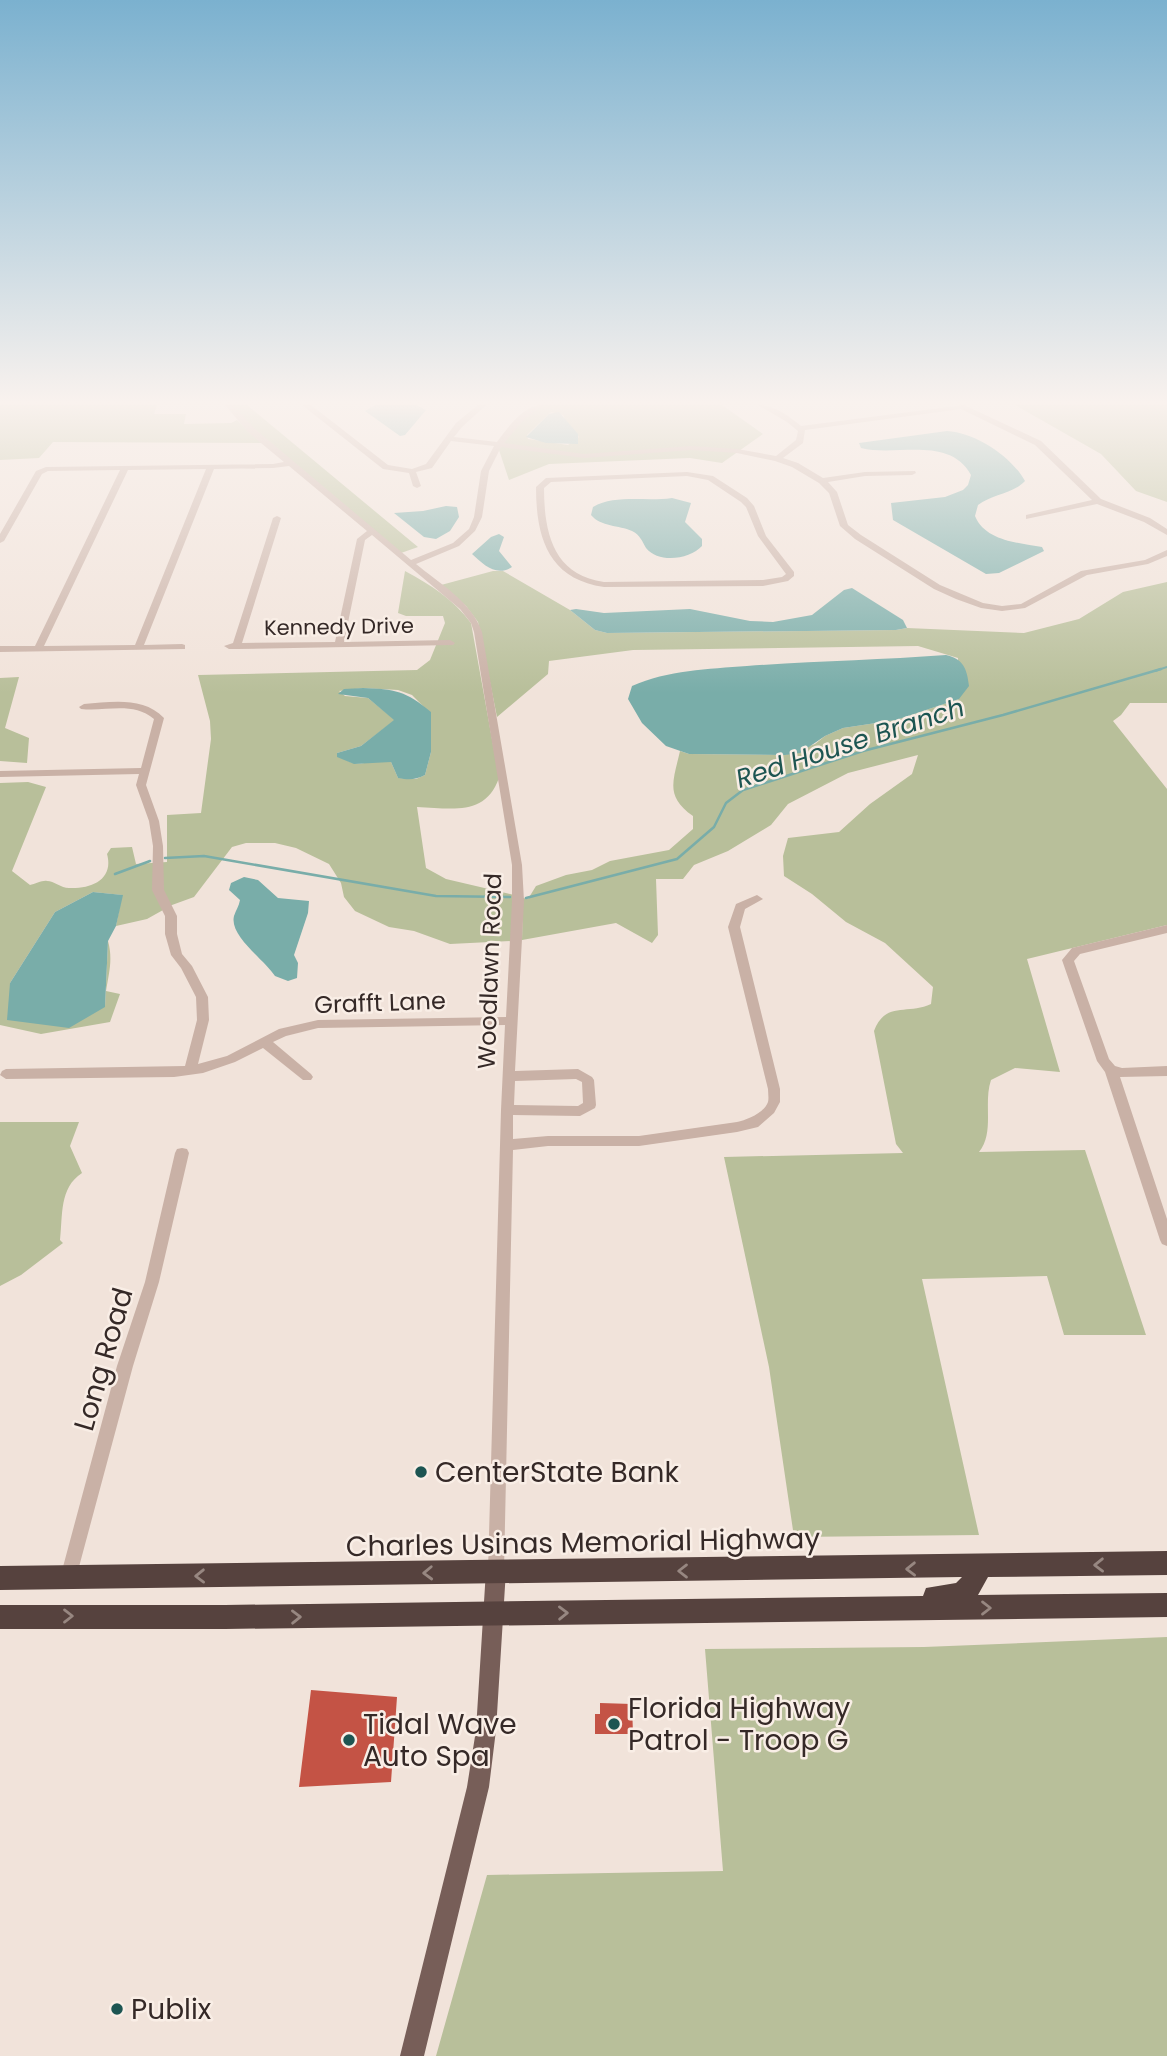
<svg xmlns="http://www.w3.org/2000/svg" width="1167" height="2056" font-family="Poppins,sans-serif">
<rect width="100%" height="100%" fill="#f1e3da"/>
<path fill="#b8bf9a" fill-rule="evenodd" d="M0 405H157L154 414H186L184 424 231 423 237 420 262 443 53 442 39 458 0 460Z
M232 405H247L418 547 401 553 255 430Z
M540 405H722L763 434 722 463 690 458 549 464 509 480 498 447 524 416ZM551 412 563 415 568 426 579 437 568 445 528 439 527 435Z
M1015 405H1167V502L1136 491 1101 454Z
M405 571C431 585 453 599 471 623L499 778C485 817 451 808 417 807L426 868 446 879 514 895 512 941 450 944 414 931 389 927 355 911 344 897 341 883 329 864 296 848 275 843H246L232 847 194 897 172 905 147 919 116 926 122 895 93 892 55 912 10 983 105 1007 108 941C113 959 109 973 106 991L120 994 110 1022 41 1034 0 1025V783L28 782 46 787 12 871 30 885C35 884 43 880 47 881 54 881 61 888 69 888 92 889 114 879 107 854L111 848 132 847 136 864 167 862V815L201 813 211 739 210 721 198 675 417 670 430 660 445 623 443 616H406L398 613ZM363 688 398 690 412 695 424 707 431 752 425 775 416 779 398 778 391 762C368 756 359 774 337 753L361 746 395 720 368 698 345 696 339 691Z
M493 571H503L570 610 595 630 607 633 896 630 907 628 1024 633 1079 619 1123 592 1167 582V703H1130L1121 715 1113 721 1167 789V925L1027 959 1060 1072 1015 1068 991 1080C983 1104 995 1132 979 1152L1085 1150 1146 1335H1064L1047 1276 922 1279 979 1535 794 1537 769 1367 724 1157 903 1153 896 1144 874 1031C885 1001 907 1015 931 1004L933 987 885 943 846 922 812 894 784 876 783 856 788 838 839 832 870 804 912 774 918 755 848 773 788 804 771 825 728 851 694 865 683 879H656L658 935 652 943 616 923 522 940 523 898 528 899 536 886 566 875 592 870 610 861 669 850 693 829V816C665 796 673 782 680 751L689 754 785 755 815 744 825 736 843 728 896 720 959 699 958 658 918 646 633 650 549 661 548 674 497 717 478 622 466 606 441 585Z
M19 677 5 728 29 738 27 763 0 761V678Z
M0 1122H79L70 1146 82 1173C59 1188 63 1215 60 1240L63 1243 21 1275 0 1286Z
M1167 1637V2056H436L487 1875 723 1871 705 1649 924 1647Z"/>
<path fill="#79ada9" d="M375 405H416L426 410 405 435 400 436 365 411Z
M559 412 578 434V444L546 443 526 437 549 414Z
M947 431C976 433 1011 456 1025 481 1013 494 992 494 978 505L975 516C985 541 1019 543 1042 547L1044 551 999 573 986 574 893 520 891 503 945 497 963 490 968 485 971 475C949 435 896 457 861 448L859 443Z
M672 498 691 503 685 522 702 539V546C690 559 659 564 646 548 642 541 640 535 632 531 619 525 601 527 591 515L593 507C616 494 646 502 672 498Z
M446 506 457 507 459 517 450 531 436 539 424 537 394 513 423 511Z
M499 534 504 537 499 551 512 567C496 577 484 565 472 554L491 537Z
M852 588 903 620 907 628 896 630 607 633 595 630 570 610 576 609 604 613 690 609 750 621 773 622 812 615 844 590Z
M946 655C963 659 967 668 969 686L959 699 896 720 843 728 825 736 800 753 785 755 689 754 666 746 642 723 628 699 632 686C668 670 708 669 747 666 814 661 880 660 946 655Z
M363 688C395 689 406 691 431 712V752L425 775C415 780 409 780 398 778L391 762 354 764 337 757V753L361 746 394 720 368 698 338 694 344 689Z
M244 877 258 880 278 898 309 901 308 913 294 955 298 963 297 978 288 981 275 976C264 959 229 936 234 916 236 910 239 906 240 900L229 890 231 883Z
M93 892 123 895 116 926 108 941 105 1007 69 1028 7 1020 10 983 55 912Z"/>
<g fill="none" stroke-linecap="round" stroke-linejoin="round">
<path stroke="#79ada9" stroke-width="2" d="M1155 671 1167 667"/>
<path stroke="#79ada9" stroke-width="2.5" d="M165 858 204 856 436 896 510 897
M115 874 150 861
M526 898 677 859 714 827 726 803 743 790 863 751 1003 715 1161 669"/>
</g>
<path fill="#c45345" d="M311 1690 397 1697 391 1782 299 1787Z
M600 1703 632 1704 633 1734H595V1714H600Z"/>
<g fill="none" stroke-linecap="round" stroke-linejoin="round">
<path fill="#c9b1a6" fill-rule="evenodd" d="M225 405H233L255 429 411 560 453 543 469 529 474 517 481 471 494 446 451 441 432 468 416 472 421 486 417 488 413 486 409 473 383 469 302 405H311L388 465 412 469 426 464 456 423 478 405H486L462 427 454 437 497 442C507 428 524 405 542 405L522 422 504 443 584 454 691 446 737 449 776 456 796 440 798 431 787 422 758 405C774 405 789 416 801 426L964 405 1041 441 1101 499 1150 518 1167 529V535L1144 522 1097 504 1026 519V515L1092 500 1035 445 961 409 805 430 803 443 783 458 798 463 823 478 865 472 915 471 916 473 912 475 865 476 828 482 837 492 848 525 861 535 940 585 983 603 1002 606 1021 604 1081 571 1145 560 1167 550V556L1148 564 1087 575 1025 608 1002 611 981 608 956 599 934 589 855 539 840 526 829 493 819 483 792 467 775 461 737 453 691 450 584 458 501 447 489 471 482 517 475 531 459 546 416 564C439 583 472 602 482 632L522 865 524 901 515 1071 578 1069 592 1077 594 1080 596 1105 595 1108 580 1116 513 1115V1139L548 1136H639L737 1122C747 1120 764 1113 768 1102 769 1098 768 1093 768 1089L728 927 736 904 757 895 763 899 745 909 740 927 780 1089V1102L774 1113 758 1127 737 1132 639 1146H548L513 1150 504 1570 502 1576 496 1578 490 1576 488 1570 501 1110 505 1025 318 1028 286 1036 273 1042 311 1074 313 1077 311 1080H303L263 1048 235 1062 203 1073 174 1077 6 1079 0 1075 2 1071 6 1069 185 1066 197 1020 196 997 181 968 171 955 165 934V916L152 890 153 846 149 821 136 785 139 774 0 777V771L141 768 154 719C132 701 106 712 81 709L79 707 84 704C111 702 143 696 164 718L146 785 159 821 163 846 164 890 177 916V934L182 954 192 966 208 997 209 1020 198 1064 227 1056 279 1029 318 1020 506 1017 512 901V865L474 632 471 623 460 609 372 535 365 540 344 642 450 640 455 643 453 645 237 649H229L224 646 233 643 273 518 277 516 281 518 242 643 335 642 357 539 367 531 289 466 273 468 214 469 144 645 182 644 185 645V649L0 652V646H35L120 470 48 471 42 474 4 541 0 543V534L36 471 46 467 273 464 284 462 249 433ZM206 469 135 645 44 646 128 470ZM576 1079 582 1082 583 1103 578 1106 514 1105 515 1081Z
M687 472 713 476 747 498 754 506 766 536 794 572V576L788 581 763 586 604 587C548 579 536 537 536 487L546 478ZM687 476 708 480 741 502 746 507 758 536 786 574 782 577 763 580 604 582C553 575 544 532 544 488L551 482Z
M1167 925V933L1080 954 1074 961 1109 1059 1115 1066 1122 1068 1167 1066V1076L1120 1077 1167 1219V1246L1162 1244 1160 1240 1105 1072 1097 1061 1062 960 1072 948Z
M182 1148 187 1149 189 1153 159 1282 133 1366 76 1578 74 1584 68 1586 62 1584 60 1578 117 1366 145 1282 175 1153 177 1149Z"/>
<path fill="#775e58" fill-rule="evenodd" d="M496 1561 503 1563 506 1570 496 1730 489 1787 424 2056H400L467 1787 476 1730 486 1570 489 1563Z"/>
<path fill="#56423e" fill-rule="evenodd" d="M1167 1551V1575L988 1577 978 1595 1167 1593V1617L225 1629H0V1605H225L923 1596 926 1588 956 1583 962 1577 0 1590V1566Z"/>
</g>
<defs><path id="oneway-chevron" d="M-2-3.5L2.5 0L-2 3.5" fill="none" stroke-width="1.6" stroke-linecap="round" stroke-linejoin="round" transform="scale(1.75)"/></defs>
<g stroke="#978781">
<use href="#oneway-chevron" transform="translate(1099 1565) rotate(179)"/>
<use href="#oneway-chevron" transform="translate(911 1569) rotate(179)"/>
<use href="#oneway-chevron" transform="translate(683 1571) rotate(-180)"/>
<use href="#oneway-chevron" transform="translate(428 1573) rotate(178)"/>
<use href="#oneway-chevron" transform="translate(200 1576) rotate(179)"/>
<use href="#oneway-chevron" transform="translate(986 1608)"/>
<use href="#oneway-chevron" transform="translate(563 1613) rotate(-1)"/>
<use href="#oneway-chevron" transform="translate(68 1616)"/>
<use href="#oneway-chevron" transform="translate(296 1617) rotate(-1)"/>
</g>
<linearGradient id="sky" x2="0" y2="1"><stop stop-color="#7bb1cf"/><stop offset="0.58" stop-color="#f9f2ee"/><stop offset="1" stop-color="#f9f2ee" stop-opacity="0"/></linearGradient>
<rect width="1167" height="693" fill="url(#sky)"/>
<g fill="#1d5552" stroke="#f9eee6" stroke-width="2.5">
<circle cx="421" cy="1472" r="7"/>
<circle cx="614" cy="1724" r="7"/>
<circle cx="349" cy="1740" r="7"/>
<circle cx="117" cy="2009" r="7"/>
</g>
<g text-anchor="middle" stroke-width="5" stroke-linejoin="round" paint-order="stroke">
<g font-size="21" fill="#352927" stroke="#f9eee6">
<text transform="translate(339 627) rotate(-1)" y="7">Kennedy Drive</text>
</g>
<g font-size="24" fill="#352927" stroke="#f9eee6">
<text transform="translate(490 971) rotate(-88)" y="8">Woodlawn Road</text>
<text transform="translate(380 1003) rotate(-2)" y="8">Grafft Lane</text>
</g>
<g font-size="26" font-style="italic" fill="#1d5552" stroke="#f9eee6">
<text transform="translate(850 743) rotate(-18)" y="9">Red House Branch</text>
</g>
<g font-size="28" fill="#352927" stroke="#f9eee6">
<text transform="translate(103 1359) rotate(-74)" y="10">Long Road</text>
<text transform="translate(583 1542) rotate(-1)" y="10">Charles Usinas Memorial Highway</text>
</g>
<g font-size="28" fill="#352927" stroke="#f9eee6" text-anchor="start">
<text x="435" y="1482">CenterState Bank</text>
<text x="628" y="1718">Florida Highway<tspan x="628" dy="32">Patrol - Troop G</tspan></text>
<text x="363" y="1734">Tidal Wave<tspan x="363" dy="32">Auto Spa</tspan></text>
<text x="131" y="2019">Publix</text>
</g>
</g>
</svg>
